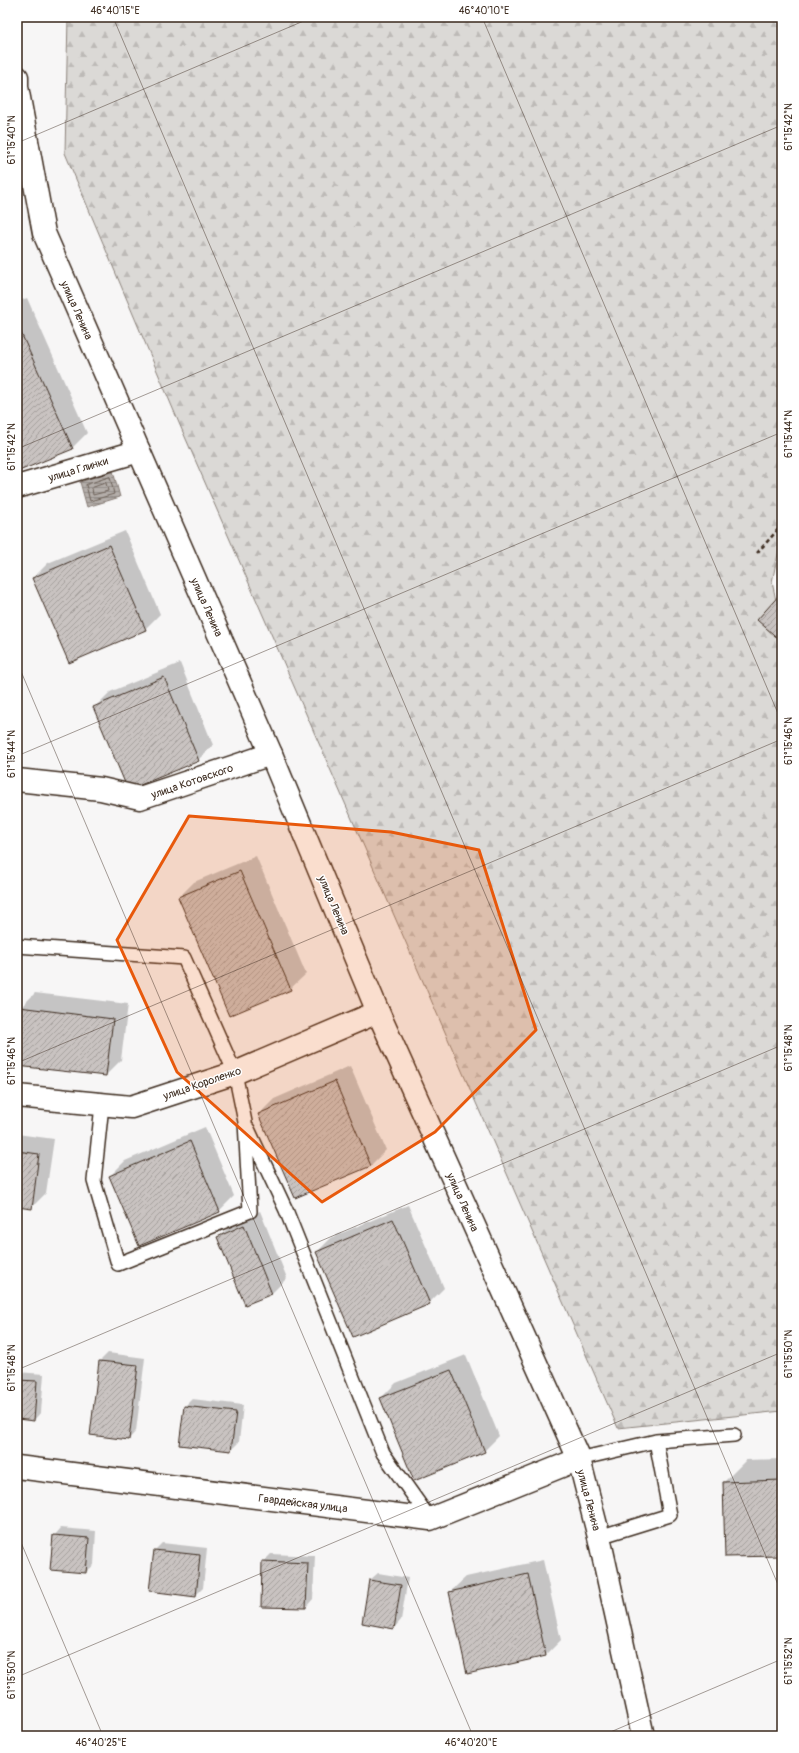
<svg xmlns="http://www.w3.org/2000/svg" width="799" height="1753" font-family="Pangolin,sans-serif">
<defs>
<pattern id="forest-firs" width="22" height="20" patternUnits="userSpaceOnUse"><rect width="22" height="20" fill="#dbd9d6"/><path d="M5 1l3.5 6h-7zM16 11l3.5 6h-7z" fill="#bdbab7"/></pattern>
<pattern id="water-rules" width="6" height="5" patternUnits="userSpaceOnUse"><rect width="6" height="5" fill="#b4aeaa"/><path d="M0 2.5h6" fill="none" stroke="#948e8a"/></pattern>
<pattern id="building-hatch" width="6" height="6" patternUnits="userSpaceOnUse"><rect width="6" height="6" fill="#c9c3c1"/><path d="M-1 1l2-2M0 6l6-6M5 7l2-2" fill="none" stroke="#a49f9c"/></pattern>
</defs>
<rect width="100%" height="100%" fill="#f7f6f6"/>
<filter id="ink" filterUnits="userSpaceOnUse"><feTurbulence type="fractalNoise" baseFrequency=".025" numOctaves="2"/><feDisplacementMap in="SourceGraphic" scale="8" xChannelSelector="R" yChannelSelector="G"/><feConvolveMatrix kernelMatrix="1 2 1 2 8 2 1 2 1" color-interpolation-filters="sRGB"/></filter>
<g filter="url(#ink)">
<path fill="url(#forest-firs)" stroke="#8b827a" d="M68 17H782V535L772 582 782 628V1411L618 1428 179 423 65 153Z"/>
<path fill="url(#water-rules)" stroke="#847972" d="M113 471 120 497 87 507 80 482Z"/>
<path fill="#0003" d="M27 298 87 433 72 448 17 464V302Z
M125 531 160 614 145 629 33 578 48 563Z
M180 663 213 745 198 760 95 707 110 692Z
M256 856 306 974 290 989 179 897 194 882Z
M35 993 128 1004 121 1060 106 1075 17 1065V1030L20 1008Z
M350 1066 386 1150 371 1165 296 1197 259 1114 274 1099Z
M205 1127 234 1196 219 1211 110 1176 125 1161Z
M17 1134 54 1139 46 1193 31 1208 17 1206Z
M408 1205 444 1288 429 1303 317 1252 332 1237Z
M260 1211 287 1278 272 1293 246 1304 219 1237 234 1222Z
M108 1353 145 1358 136 1431 129 1439 91 1434 100 1361Z
M466 1355 499 1436 484 1451 381 1398 396 1383Z
M17 1372 44 1374 41 1412 34 1420 17 1418Z
M192 1399 243 1405 239 1442 231 1450 184 1407Z
M782 1459V1555L724 1482 746 1460Z
M61 1528 96 1531 94 1565 86 1572 54 1536Z
M162 1543 207 1548 203 1588 195 1596 154 1551Z
M271 1554 315 1556 313 1599 306 1607 263 1562Z
M543 1560 561 1640 546 1655 450 1592 466 1577Z
M378 1573 408 1578 401 1620 394 1628 370 1580Z
M95 1733 144 1735V1736H93Z
M209 1733 254 1736H205Z"/>
<g fill="none" stroke-linecap="round" stroke-linejoin="round">
<path stroke="#6b5f56" stroke-width="1" d="M110 477 114 494 90 501 86 485Z
M106 483 108 491 93 495 92 488Z"/>
</g>
<path fill="url(#building-hatch)" stroke="#3b2a1e" d="M17 324 73 449 19 471 17 467Z
M109 545 146 630 69 663 32 578Z
M782 592V642L757 620Z
M164 677 199 761 128 790 93 707Z
M240 871 291 990 229 1016 178 897Z
M19 1007 113 1019 106 1076 17 1066Z
M335 1081 371 1166 295 1198 258 1114Z
M190 1141 220 1212 139 1246 109 1176Z
M17 1151 39 1154 32 1209 17 1207Z
M393 1219 430 1304 353 1337 316 1252Z
M244 1225 272 1294 245 1305 217 1237Z
M99 1361 138 1365 129 1440 90 1435Z
M451 1370 485 1452 414 1481 380 1398Z
M17 1380 37 1381 34 1421 17 1419Z
M184 1406 236 1412 231 1451 179 1445Z
M782 1480V1556L725 1557 723 1482Z
M53 1535 89 1538 86 1573 50 1570Z
M154 1550 200 1555 196 1597 149 1591Z
M262 1561 308 1563 306 1608 261 1607Z
M528 1574 546 1656 467 1674 449 1592Z
M369 1580 401 1585 394 1629 362 1623Z"/>
<g fill="none" stroke-linecap="round" stroke-linejoin="round">
<g stroke="#3b2a1e" stroke-width="16">
<path id="service" d="M17 946 184 958 235 1073 245 1122 250 1211 118 1264 94 1181 102 1105
M248 1129 286 1210 383 1453 430 1519
M579 1459 656 1441 734 1435
M599 1537 670 1515 656 1441"/>
</g>
<g stroke="#3b2a1e" stroke-width="25">
<path id="minor" d="M17 487 139 451
M17 780 101 789 140 798 271 754
M17 1096 131 1107 235 1073 378 1012
M17 1467 430 1519 579 1459"/>
</g>
<g stroke="#3b2a1e" stroke-width="25">
<path id="primary" d="M17 77V87L44 233 271 754 378 1012 579 1459 599 1537 643 1736"/>
</g>
<path stroke="#3b2a1e" stroke-width="2.5" stroke-dasharray="4 3" stroke-linecap="butt" d="M757 553 782 525"/>
<use href="#service" stroke="#fff" stroke-width="13"/>
<use href="#minor" stroke="#fff" stroke-width="22"/>
<use href="#primary" stroke="#fff" stroke-width="22"/>
</g>
</g>
<path fill="#e8590c" fill-opacity="0.2" stroke="#e8590c" stroke-width="3" stroke-linejoin="round" d="M189 816 391 832 479 850 536 1030 435 1132 322 1202 177 1072 117 940Z"/>
<path fill="none" stroke="#3b2a1e" stroke-width="1" stroke-opacity="0.45" d="M113 17 782 1594M482 17 782 723M17 143 313 17M17 449 782 125M17 662 473 1736M17 756 782 432M17 1063 782 739M17 1370 782 1045M17 1533 103 1736M17 1677 782 1352M601 1736 782 1659"/>
<g text-anchor="middle" stroke-width="3" stroke-linejoin="round" paint-order="stroke">
<g font-size="11" fill="#3b2a1e" stroke="#fff">
<text transform="translate(77 310) rotate(66)" y="4">улица Ленина</text>
<text transform="translate(78 469) rotate(-17)" y="4">улица Глинки</text>
<text transform="translate(207 607) rotate(66)" y="4">улица Ленина</text>
<text transform="translate(192 781) rotate(-19)" y="4">улица Котовского</text>
<text transform="translate(334 905) rotate(67)" y="4">улица Ленина</text>
<text transform="translate(202 1083) rotate(-19)" y="4">улица Короленко</text>
<text transform="translate(463 1202) rotate(66)" y="4">улица Ленина</text>
<text transform="translate(589 1500) rotate(75)" y="4">улица Ленина</text>
<text transform="translate(303 1503) rotate(7)" y="4">Гвардейская улица</text>
</g>
</g>
<rect width="799" height="1753" fill="none" stroke="#fff" stroke-width="44"/>
<rect x="22" y="22" width="755" height="1709" fill="none" stroke="#3b2a1e" stroke-width="1.5"/>
<g font-size="10" text-anchor="middle" fill="#3b2a1e">
<text x="115" y="14">46°40'15"E</text>
<text x="484" y="14">46°40'10"E</text>
<text transform="translate(788 127) rotate(-90)" y="4">61°15'42"N</text>
<text transform="translate(11 140) rotate(-90)" y="4">61°15'40"N</text>
<text transform="translate(788 434) rotate(-90)" y="4">61°15'44"N</text>
<text transform="translate(11 447) rotate(-90)" y="4">61°15'42"N</text>
<text transform="translate(788 741) rotate(-90)" y="4">61°15'46"N</text>
<text transform="translate(11 754) rotate(-90)" y="4">61°15'44"N</text>
<text transform="translate(788 1048) rotate(-90)" y="4">61°15'48"N</text>
<text transform="translate(11 1061) rotate(-90)" y="4">61°15'46"N</text>
<text transform="translate(788 1354) rotate(-90)" y="4">61°15'50"N</text>
<text transform="translate(11 1368) rotate(-90)" y="4">61°15'48"N</text>
<text transform="translate(788 1661) rotate(-90)" y="4">61°15'52"N</text>
<text transform="translate(11 1675) rotate(-90)" y="4">61°15'50"N</text>
<text x="101" y="1746">46°40'25"E</text>
<text x="471" y="1746">46°40'20"E</text>
</g>
</svg>
